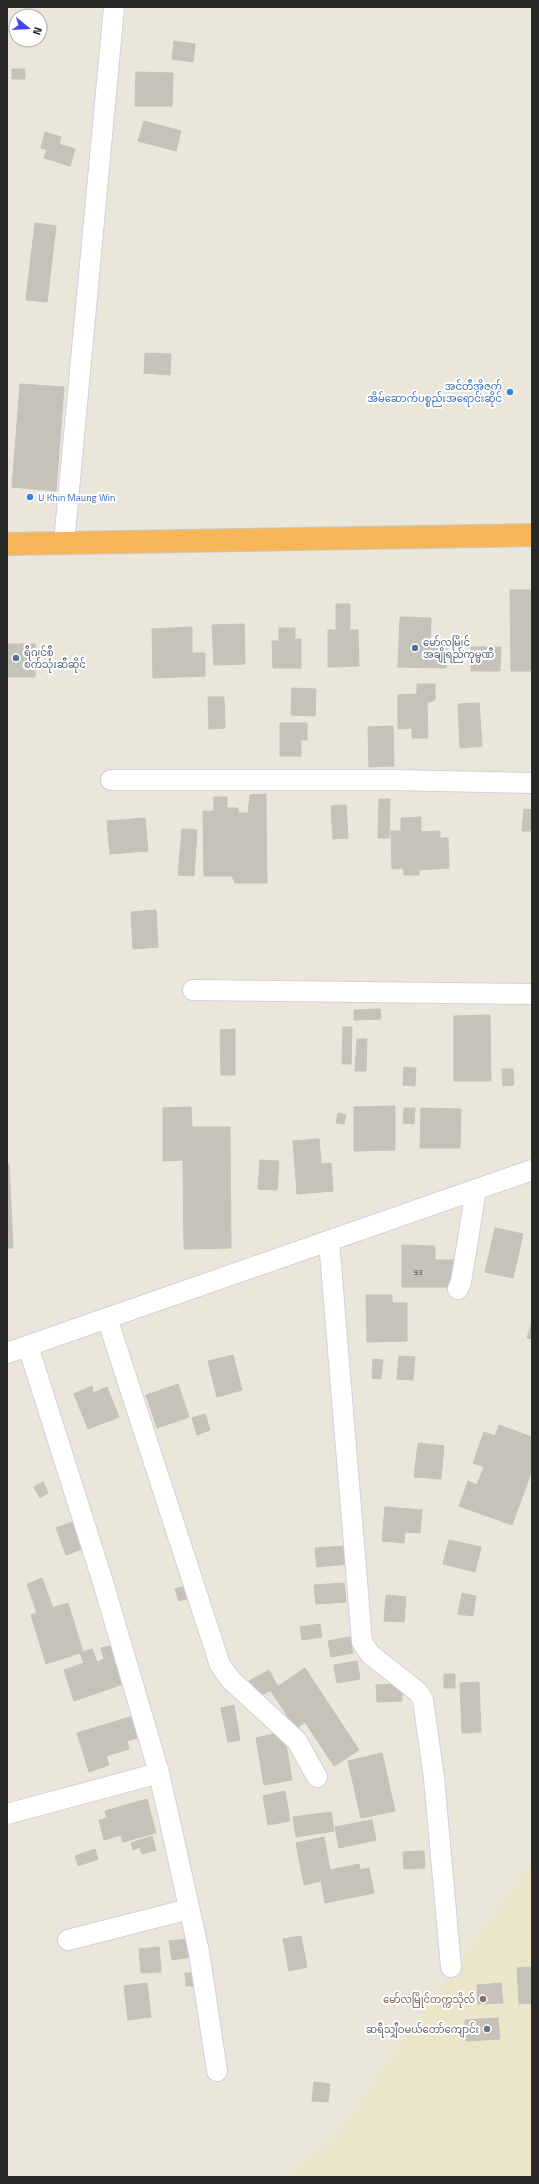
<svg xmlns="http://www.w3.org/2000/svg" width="539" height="2184" font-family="'Titillium Web','Noto Sans Myanmar',sans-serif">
<rect width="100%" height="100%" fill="#eae6da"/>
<path fill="#ebe6ca" d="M532 1861V2177H289L335 2137Z"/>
<path fill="#c5c2ba" stroke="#c5c2b4" d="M174 41 195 44 193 62 172 59Z
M12 69H25V79H12Z
M136 72 173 73 172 106H135Z
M144 121 181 131 176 151 138 141Z
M45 132 61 137 59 144 75 149 70 166 44 158 47 150 41 148Z
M35 223 56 226 47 302 26 300Z
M145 353 171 354 170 375 144 373Z
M20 384 64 387 56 491 12 487Z
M510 590H532V671H511Z
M336 604H350V630H358L359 666 328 667V630H336Z
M400 617 431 618 430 644H447L446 668 398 667Z
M244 624 245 664 214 665 212 625Z
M192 627V653H205V676L153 678 152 629Z
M279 628H295V639H301V668H273L272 641H279Z
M7 644H35V677H7Z
M471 647H501L500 671H471Z
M417 684H435V700L427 703 428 738H412V728L398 729V695L417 694Z
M292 688 316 689 315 716 291 715Z
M208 697H224L225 728 209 729Z
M479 703 482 746 460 748 458 704Z
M280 723H307V740H301V756H280Z
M393 726 394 766 369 767 368 727Z
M266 794V813H248L250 795Z
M214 797H227V808H238V813H266L267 883H235L232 876H204L203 811H214Z
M379 799H390L389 838H378Z
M346 805 348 838 333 839 331 806Z
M524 809 532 810V831H522Z
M421 817V832L440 831V838H448L449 868 419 870V875H404L403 868 392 869 391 831H401V818Z
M145 818 148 851 110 854 107 821Z
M182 829 197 830 194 876 178 875Z
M156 910 158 947 133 949 131 912Z
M380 1009 381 1019 354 1020V1010Z
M490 1015 491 1081H454V1016Z
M343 1027H352L351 1064H342Z
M235 1029V1075H221L220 1030Z
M357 1039H367L366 1071H355Z
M404 1067 416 1068 415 1086 403 1085Z
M502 1069H513L514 1085 503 1086Z
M395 1106V1150L354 1151V1107Z
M191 1107 192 1127H230L231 1248 184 1249 183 1160 163 1161V1108Z
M404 1108H415L414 1124 403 1123Z
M421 1108 461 1109 460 1148H420Z
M338 1113 346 1115 344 1124 336 1123Z
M319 1139 321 1164 331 1163 333 1191 297 1194 293 1141Z
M260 1160 279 1161 277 1190 258 1189Z
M7 1164H9L13 1248H7Z
M495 1228 523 1234 513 1278 485 1272Z
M402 1245 435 1246V1260H454V1287H402Z
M366 1295H392V1303H407V1341L367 1342Z
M532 1323V1339L527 1338Z
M233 1355 242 1390 217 1397 208 1361Z
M399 1356 415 1357 413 1380 397 1379Z
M373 1359 383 1360 381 1379 372 1378Z
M178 1384 189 1417 157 1428 146 1395Z
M92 1386 93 1393 107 1387 119 1417 88 1429 74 1394Z
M205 1414 210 1430 197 1435 192 1418Z
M499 1425 532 1437V1470L512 1525 459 1506 468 1481 477 1485 484 1467 473 1463 484 1432 495 1436Z
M418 1443 444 1446 441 1479 414 1477Z
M43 1482 48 1493 40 1498 34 1487Z
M385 1507 422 1510 420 1533 405 1532 404 1543 382 1541Z
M80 1519 90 1546 66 1555 56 1528Z
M449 1540 481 1547 475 1572 443 1564Z
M345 1546 347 1564 317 1567 315 1548Z
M42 1578 53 1608 37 1613 27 1584Z
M344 1583 346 1602 316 1604 314 1585Z
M186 1586 190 1598 179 1601 175 1589Z
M462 1593 476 1596 473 1616 458 1614Z
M386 1595 406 1597 404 1622 384 1621Z
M68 1603 83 1652 46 1664 31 1615Z
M320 1624 322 1637 302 1640 300 1627Z
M350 1637 353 1653 331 1657 328 1641Z
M119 1644 129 1681 120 1685 110 1657 104 1659 101 1648Z
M92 1649 97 1662 110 1657 120 1685 74 1701 64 1670 84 1663 80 1653Z
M357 1661 360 1679 337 1683 334 1665Z
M305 1668 359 1750 334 1766 305 1722 296 1729 271 1691Z
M269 1670 278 1687 257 1697 249 1681Z
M444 1674H455V1688H444Z
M479 1682 481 1732 462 1733 460 1683Z
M402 1684V1701L377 1702 376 1685Z
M234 1705 240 1740 228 1742 221 1708Z
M140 1714 146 1735 127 1741 129 1749 106 1756 109 1765 89 1772 77 1733Z
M284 1732 292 1780 264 1785 256 1738Z
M382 1753 395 1811 361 1818 348 1761Z
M285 1791 290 1821 268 1825 263 1796Z
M147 1799 156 1833 123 1842 121 1835 104 1840 99 1820 107 1818 105 1811Z
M331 1812 334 1831 296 1837 293 1817Z
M372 1820 376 1840 339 1848 335 1827Z
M152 1836 156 1850 142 1854 140 1847 133 1850 131 1843Z
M324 1837 330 1870 359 1864 360 1870 369 1868 374 1893 325 1903 321 1881 304 1885 296 1843Z
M95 1849 98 1859 78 1866 75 1856Z
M424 1851 425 1868 404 1869 403 1852Z
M301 1936 307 1967 289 1971 283 1939Z
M189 1939 191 1957 172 1960 169 1941Z
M159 1947 161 1972 141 1973 139 1949Z
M532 1967V2003L519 2004 517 1968Z
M185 1973H195L196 1986H186Z
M147 1983 151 2017 128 2020 124 1986Z
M501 1983 503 2003 478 2004 477 1985Z
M498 2018 500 2039 466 2041 465 2020Z
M314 2082 330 2084 328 2102 312 2101Z"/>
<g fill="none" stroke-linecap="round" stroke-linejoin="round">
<g stroke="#d0d0e1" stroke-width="22">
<path id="minor" d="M64 543 114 7
M111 780H394L532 783
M193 990 532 994
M329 1241 362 1642 370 1654 418 1692 423 1700 434 1778 451 1967
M458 1289 461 1282 476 1190
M107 1318 220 1665 231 1680 297 1741 317 1777
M28 1346 102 1579 159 1773 199 1952 217 2071
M7 1353 532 1170
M7 1814 159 1773
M68 1940 189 1909"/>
</g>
<g stroke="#c7c7c7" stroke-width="24">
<path id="highway" d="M7 544 532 535"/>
</g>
<use href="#minor" stroke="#fff" stroke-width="20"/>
<use href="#highway" stroke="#f7b759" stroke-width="22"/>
</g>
<g fill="#3f7fe0" stroke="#fff" stroke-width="1.5">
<circle cx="510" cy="392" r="4"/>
<circle cx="30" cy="497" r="4"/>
</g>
<g fill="#5c6f8a" stroke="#fff" stroke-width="1.5">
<circle cx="415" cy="648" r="4"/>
<circle cx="16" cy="658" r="4"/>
</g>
<circle fill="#8d6e63" stroke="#fff" stroke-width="1.5" cx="483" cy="1999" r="4"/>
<circle fill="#6b7280" stroke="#fff" stroke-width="1.5" cx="487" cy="2029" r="4"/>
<g text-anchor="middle" stroke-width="4" stroke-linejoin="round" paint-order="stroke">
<g font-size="8" fill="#4f4e4c">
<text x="418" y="1275">93</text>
</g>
<g font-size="10" fill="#366cbe" stroke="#fff" text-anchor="end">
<text x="502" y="390">အင်တီအိုဇက်<tspan x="502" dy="12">အိမ်ဆောက်ပစ္စည်းအရောင်းဆိုင်</tspan></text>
<text x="38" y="501" text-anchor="start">U Khin Maung Win</text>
</g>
<g font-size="10" fill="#4e5e75" stroke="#fff" text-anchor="start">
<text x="423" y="646">မော်လမြိုင်<tspan x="423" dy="12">အချိုရည်ကုမ္မဏီ</tspan></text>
<text x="24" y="656">ရီဂျင်စီ<tspan x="24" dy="12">စက်သုံးဆီဆိုင်</tspan></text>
</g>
<g font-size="10" fill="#785e54" stroke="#fff" text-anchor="end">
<text x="475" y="2003">မော်လမြိုင်တက္ကသိုလ်</text>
</g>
<g font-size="10" fill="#5b616d" stroke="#fff" text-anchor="end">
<text x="479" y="2033">ဆရီသျှီဝမယ်တော်ကျောင်း</text>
</g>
</g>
<rect width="539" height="2184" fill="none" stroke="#282828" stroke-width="16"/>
<g transform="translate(28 28) rotate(108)"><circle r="19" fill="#ffffff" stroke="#a9a9a9"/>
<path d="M0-3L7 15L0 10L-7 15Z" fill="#4044f1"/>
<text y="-6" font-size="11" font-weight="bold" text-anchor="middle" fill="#282828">N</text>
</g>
</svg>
